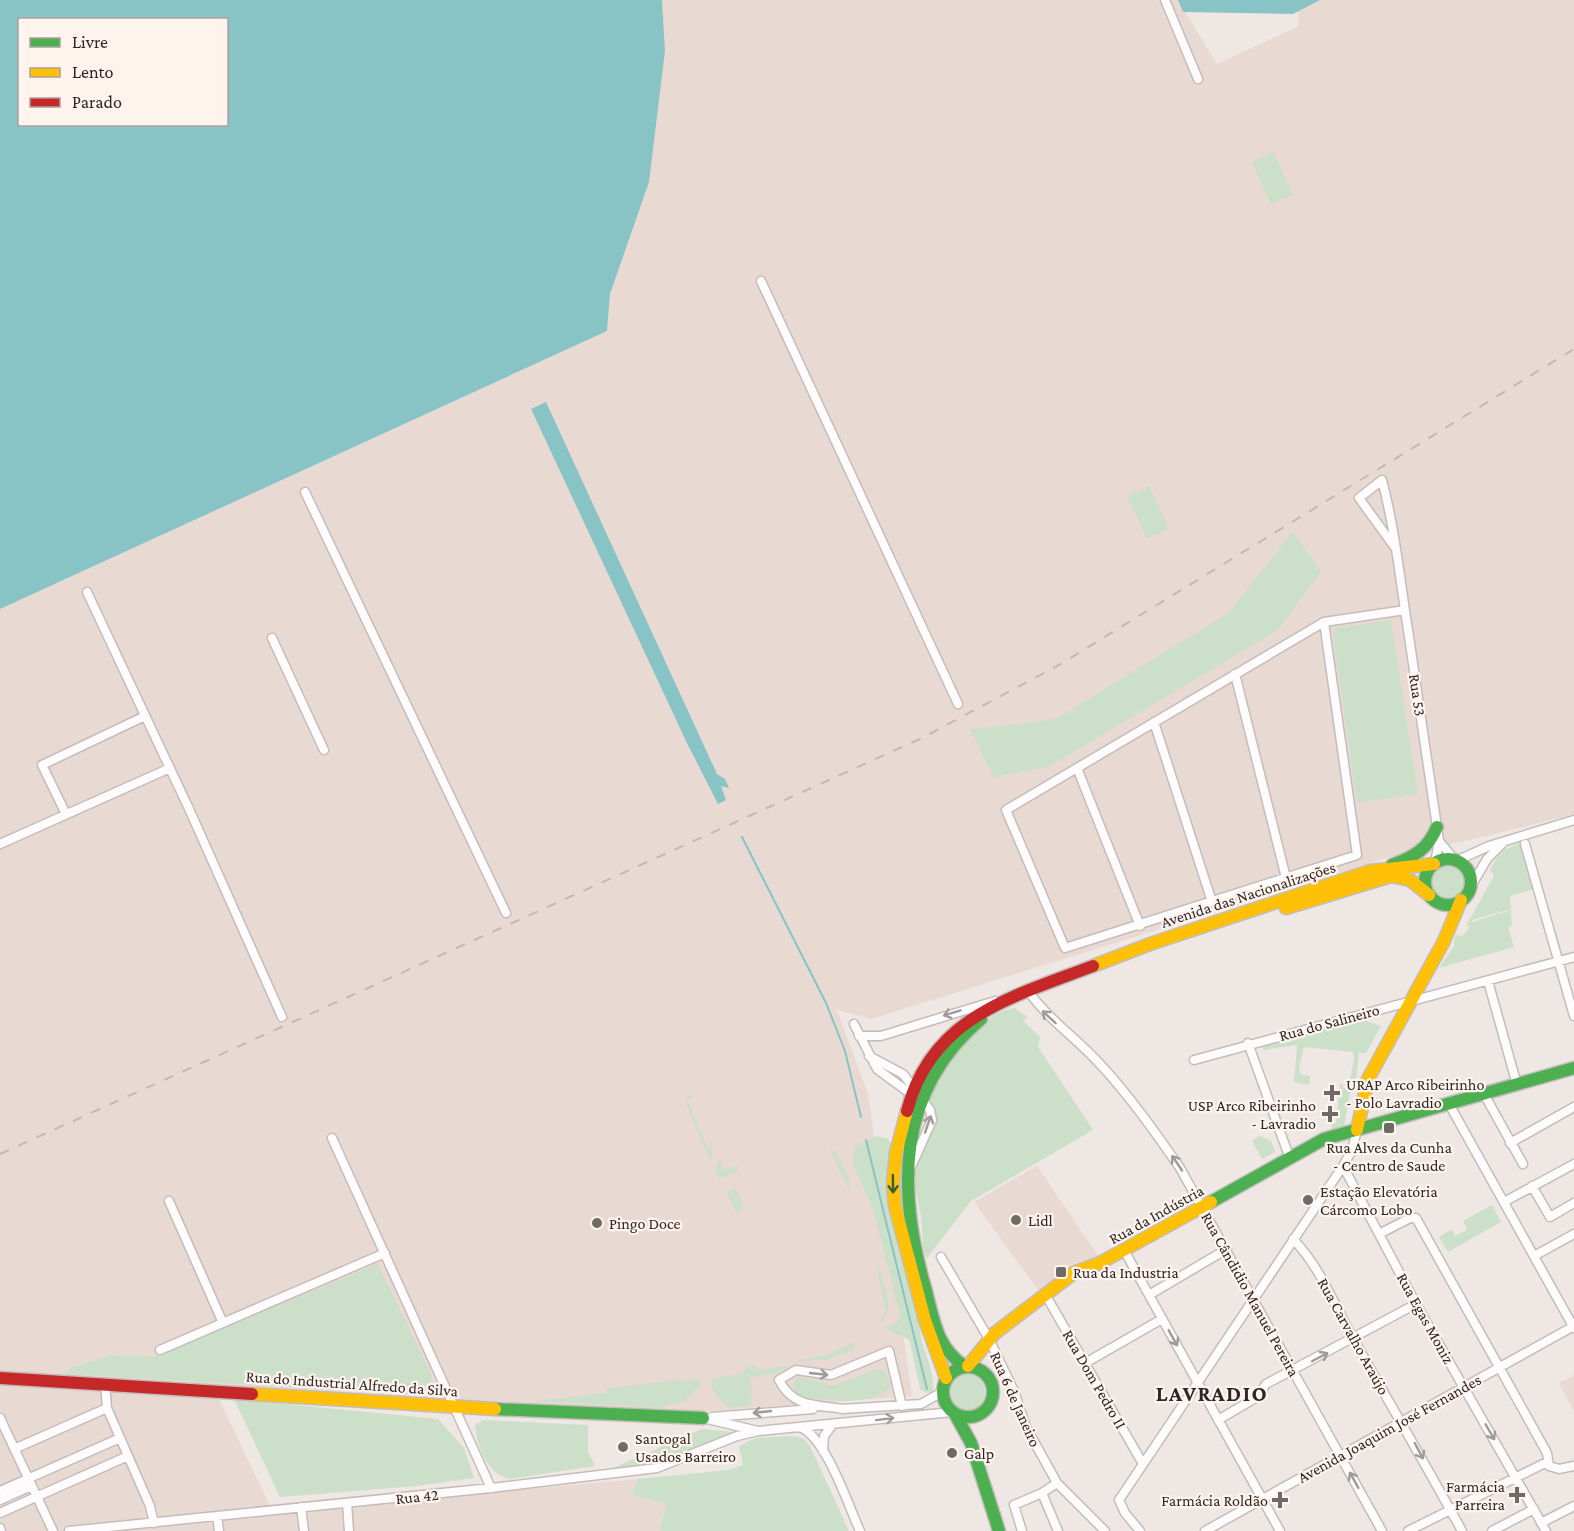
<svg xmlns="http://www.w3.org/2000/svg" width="1574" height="1531" font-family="'Crimson Pro',serif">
<rect width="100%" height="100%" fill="#efe7e4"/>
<path fill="#e9d9d3" d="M662 0H1178L1217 64 1299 26 1298 10 1320 0H1574V814L1487 836 1387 858 872 1019 837 1010 868 1094 912 1396 712 1411 458 1400 465 1416 217 1395 273 1512 637 1479 632 1495 666 1504 660 1531H0V609L607 331 610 294 649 182 665 51Z
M1037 1166 1099 1257 1065 1266 1056 1278 1039 1291 974 1202Z
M1574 1372V1411L1559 1383 1573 1376Z"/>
<path fill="#ccdfc9" d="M1273 152 1293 195 1271 205 1252 162Z
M1149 486 1169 529 1147 539 1127 496Z
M1293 532 1321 571 1278 630 1048 767 993 777 970 730 1056 719 1228 613Z
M1391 620 1418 794 1357 803 1333 633 1336 628Z
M1521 843 1534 889 1510 896 1511 909 1472 920V922L1511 910 1512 926 1508 927 1514 947 1439 968 1454 946 1455 935 1463 936 1471 925 1466 926 1494 876 1490 870C1499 854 1504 848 1521 843Z
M1432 882a16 16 0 1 1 32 0a16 16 0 1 1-32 0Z
M1015 1008 1028 1017 1023 1021 1040 1037 1038 1047 1093 1130 971 1201 927 1258C921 1248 923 1237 922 1226 921 1207 913 1190 916 1171 920 1141 949 1128 928 1098 946 1068 976 1013 1015 1008Z
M1363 1020 1381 1026 1366 1053H1359L1356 1080H1350L1354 1058 1353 1052 1304 1047 1299 1068 1301 1075 1310 1076 1309 1085 1294 1082 1297 1045 1264 1050 1262 1046Z
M1340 1084H1343V1088L1351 1089 1344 1126 1332 1131 1331 1123H1336Z
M690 1093 692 1098 687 1100 708 1148 713 1146 711 1161 685 1102Z
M877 1136 888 1139 891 1145 888 1184 921 1316C914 1341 936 1365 933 1391L925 1393 920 1389 910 1342C903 1333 892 1335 886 1327L897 1322 900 1316 874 1212 854 1166V1147Z
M1259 1136 1271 1141 1275 1152 1262 1159 1252 1141Z
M829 1149 836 1151 850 1182 849 1190Z
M719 1159 725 1170 737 1166 739 1170 719 1179 716 1171Z
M735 1187 744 1208 736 1212 727 1193Z
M1492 1205 1501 1222 1448 1252 1439 1237 1452 1229 1455 1236 1467 1230 1463 1221Z
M378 1264 432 1376 431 1382 411 1394 65 1374 70 1368 112 1355 154 1357Z
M879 1266C883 1283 897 1312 879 1323L886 1311 878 1276Z
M855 1342 854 1349 827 1360 793 1361 824 1356Z
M756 1365V1370L790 1366 773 1374 751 1377 752 1403 748 1406 730 1408C720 1400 711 1393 711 1379L741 1374 750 1366Z
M877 1369 885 1371 891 1386C874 1409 821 1399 796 1396L793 1384 796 1379 802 1377 833 1386Z
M947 1393a19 19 0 1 1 38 0a19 19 0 1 1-38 0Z
M689 1379H699L700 1386 683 1402 672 1403 662 1408 536 1401 606 1393V1388Z
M234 1399 438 1419 464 1448 474 1478 417 1486 280 1497Z
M483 1420 588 1425V1451L595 1466 509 1479C487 1473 477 1447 475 1425Z
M702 1429 733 1432 647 1467 604 1472Z
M793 1436 803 1438 810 1446 849 1531H660L666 1504 632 1495 637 1479 728 1470 743 1465 739 1446 756 1438Z"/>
<path fill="#88c3c6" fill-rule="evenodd" d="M0 0H662L665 51 649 182 610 294 607 331 0 609ZM20 20H226V124H20Z
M1178 0H1320L1293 14 1183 12Z
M546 402 717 774 725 779 729 788 721 786 726 800 718 804 687 743 531 409Z"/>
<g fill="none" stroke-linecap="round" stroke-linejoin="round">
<path stroke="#88c3c6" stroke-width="2" d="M742 837 826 1003 845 1051 861 1117
M866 1140 927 1389"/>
<g stroke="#c3bdba" stroke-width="11">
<path id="street" d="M1165 0 1198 79
M761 281 958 704
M305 492 506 913
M1396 549 1359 498 1382 480C1395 529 1400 580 1408 630L1437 827 1439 841 1435 863
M87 592 190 811 282 1017
M1324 622 1357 855 1065 948 1006 810 1324 622 1405 610
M272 638 324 750
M1235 674 1286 878
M1154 722 1212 902
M1077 768 1140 926
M66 814 42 765 145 716
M1439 841 1455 860
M0 844 170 768
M1525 844 1574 1016
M1456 861 1489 846 1574 820
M1470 888 1487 859 1502 844
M1488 981 1517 1085
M1025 992 1028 991C1049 1020 1075 1037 1099 1063 1129 1095 1155 1132 1180 1168L1382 1531
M854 1024 877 1069 911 1094
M859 1036H881L995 1001
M1248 1043 1290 1159
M869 1056 903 1074 930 1110 932 1120 911 1167
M1194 1060 1574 957
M1484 1094 1523 1164
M1449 1104 1574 1328
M332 1138 491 1488
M1510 1143 1574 1107
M1343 1166 1416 1304 1546 1531
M1532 1186 1550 1217 1574 1203
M169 1201 223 1323
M1504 1202 1574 1164
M1381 1233 1410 1218H1416L1547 1453 1549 1466 1559 1469 1574 1466
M1293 1239C1321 1268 1334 1305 1354 1340 1390 1404 1427 1467 1462 1531
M1124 1250 1280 1531
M1534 1256 1574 1234
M941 1257 989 1339 1014 1391 1026 1427 1057 1483 1105 1531
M1045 1294 1143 1464
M1149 1295 1227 1249
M160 1350 385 1253
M1087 1362 1162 1319
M105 1384 107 1408 150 1506 154 1523
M841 1409 921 1404 942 1392
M845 1409C817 1405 793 1408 779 1380L796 1370 831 1375 889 1351 902 1406
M712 1417 813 1409
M0 1418 53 1531
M703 1418 758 1431 952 1412
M1218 1420 1257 1397 1266 1384 1416 1304
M800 1427C826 1437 848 1505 860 1531
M14 1449 107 1408
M823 1451 824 1436 833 1424
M0 1491 120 1438
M1042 1493 1058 1531
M0 1500 31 1486
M347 1503 349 1531
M301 1507 304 1531
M0 1513 128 1456
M217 1516 219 1531
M1541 1523 1574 1506
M0 1528 1 1531
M69 1531 491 1488 657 1468 737 1436 758 1431
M1022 1531 1014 1505 1042 1493 1057 1483
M1140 1531 1125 1513 1119 1500 1343 1166 1352 1150 1357 1130
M1205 1531 1574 1326
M1408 1531 1547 1462
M1492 1531 1534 1509"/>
</g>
<g stroke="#c3bdba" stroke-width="15">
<path id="fast" d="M1425 882a23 23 0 1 1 46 0a23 23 0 1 1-46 0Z
M1392 865C1414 857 1428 849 1437 827
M1211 1202 1324 1139 1574 1068
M964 1366C937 1347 934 1322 926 1291 897 1192 895 1092 981 1019
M943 1392a25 25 0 1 1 50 0a25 25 0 1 1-50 0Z
M495 1409 703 1418
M955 1414 971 1443 999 1531"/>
</g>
<g stroke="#c3bdba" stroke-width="15">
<path id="slow" d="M1286 908 1391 876 1410 880 1429 895
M1093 966 1150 944 1370 871 1434 864
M907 1111 896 1153 893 1183 895 1206 925 1320 946 1378
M1357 1130 1368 1079 1444 941 1461 900
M968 1366 995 1333 1075 1272 1098 1264 1211 1202
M252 1394 495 1409"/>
</g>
<g stroke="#c3bdba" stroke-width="15">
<path id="jam" d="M907 1111C931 1017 1012 997 1093 966
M0 1378 252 1394"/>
</g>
<use href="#street" stroke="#fdfbfb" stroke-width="8"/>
<use href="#fast" stroke="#4caf50" stroke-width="12"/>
<use href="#slow" stroke="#ffc107" stroke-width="12"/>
<use href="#jam" stroke="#c62828" stroke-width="12"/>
<path stroke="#bdbbba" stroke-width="2" stroke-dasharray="10 10" stroke-linecap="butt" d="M0 1154 922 738 1059 665 1574 349"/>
</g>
<defs><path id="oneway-shaft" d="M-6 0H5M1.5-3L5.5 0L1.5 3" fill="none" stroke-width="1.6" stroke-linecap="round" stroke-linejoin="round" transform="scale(1.5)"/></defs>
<g stroke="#9f9b9a">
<use href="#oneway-shaft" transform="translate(952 1013) rotate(163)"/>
<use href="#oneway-shaft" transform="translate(1049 1017) rotate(-137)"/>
<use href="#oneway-shaft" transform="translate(928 1124) rotate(-71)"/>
<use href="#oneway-shaft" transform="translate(1177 1163) rotate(-124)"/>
<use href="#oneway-shaft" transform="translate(1173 1338) rotate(61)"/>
<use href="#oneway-shaft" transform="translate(1320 1357) rotate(-28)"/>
<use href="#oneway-shaft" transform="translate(819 1374) rotate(6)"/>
<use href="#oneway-shaft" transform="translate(762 1412) rotate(174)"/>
<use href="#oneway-shaft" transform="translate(885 1419) rotate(-7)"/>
<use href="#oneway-shaft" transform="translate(1490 1432) rotate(60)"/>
<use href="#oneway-shaft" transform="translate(1419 1451) rotate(62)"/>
<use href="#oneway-shaft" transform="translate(1354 1480) rotate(-119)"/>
</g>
<use stroke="#395d36" href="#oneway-shaft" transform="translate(893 1184) rotate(89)"/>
<g fill="#706a67" stroke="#fff3ee" stroke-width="2">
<path d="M1329 1084h6v6h6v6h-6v6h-6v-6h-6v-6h6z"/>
<path d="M1327 1105h6v6h6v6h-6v6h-6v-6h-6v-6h6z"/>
<rect x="1383" y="1122" width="12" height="12" rx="3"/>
<circle cx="1308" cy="1200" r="6"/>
<circle cx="1016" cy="1220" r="6"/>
<circle cx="597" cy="1223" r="6"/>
<rect x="1055" y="1266" width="12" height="12" rx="3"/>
<circle cx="623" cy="1447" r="6"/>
<circle cx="952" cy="1453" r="6"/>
<path d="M1514 1486h6v6h6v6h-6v6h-6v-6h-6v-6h6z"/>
<path d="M1277 1491h6v6h6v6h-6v6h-6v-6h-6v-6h6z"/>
</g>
<g text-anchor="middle" stroke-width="4.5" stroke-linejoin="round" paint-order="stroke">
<g font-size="16" fill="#2c2624" stroke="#fff3ee">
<text transform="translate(1418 695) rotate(82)" y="6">Rua 53</text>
<text transform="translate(1248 894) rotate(-18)" y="6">Avenida das Nacionalizações</text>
<text transform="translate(1329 1022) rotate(-15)" y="6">Rua do Salineiro</text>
<text transform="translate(1156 1214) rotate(-29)" y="6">Rua da Indústria</text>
<text transform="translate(1251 1294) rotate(61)" y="6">Rua Cândidio Manuel Pereira</text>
<text transform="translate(1426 1318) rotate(61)" y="6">Rua Egas Moniz</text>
<text transform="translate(1354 1336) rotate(61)" y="6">Rua Carvalho Araújo</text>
<text transform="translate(1095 1379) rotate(60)" y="6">Rua Dom Pedro II</text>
<text transform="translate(352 1383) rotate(4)" y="6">Rua do Industrial Alfredo da Silva</text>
<text transform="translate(1016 1399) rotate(66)" y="6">Rua 6 de Janeiro</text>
<text transform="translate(1389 1428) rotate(-29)" y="6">Avenida Joaquim José Fernandes</text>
<text transform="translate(417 1496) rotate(-6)" y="6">Rua 42</text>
</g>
<g font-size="16" fill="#2c2624" stroke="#fff3ee" text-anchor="start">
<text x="1346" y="1090">URAP Arco Ribeirinho<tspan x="1346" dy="18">- Polo Lavradio</tspan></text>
<text x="1316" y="1111" text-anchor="end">USP Arco Ribeirinho<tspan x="1316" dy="18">- Lavradio</tspan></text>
<text x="1389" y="1153" text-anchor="middle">Rua Alves da Cunha<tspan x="1389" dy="18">- Centro de Saude</tspan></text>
<text x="1320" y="1197">Estação Elevatória<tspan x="1320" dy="18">Cárcomo Lobo</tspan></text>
<text x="1028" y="1226">Lidl</text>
<text x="609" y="1229">Pingo Doce</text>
<text x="1073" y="1278">Rua da Industria</text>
<text x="635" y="1444">Santogal<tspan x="635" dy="18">Usados Barreiro</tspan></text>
<text x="964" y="1459">Galp</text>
<text x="1505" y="1492" text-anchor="end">Farmácia<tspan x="1505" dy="18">Parreira</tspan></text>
<text x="1268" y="1506" text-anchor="end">Farmácia Roldão</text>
</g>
<g font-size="22" font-weight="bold" letter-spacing="1.5" fill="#2c2624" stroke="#fff3ee">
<text x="1212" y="1401">LAVRADIO</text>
</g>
</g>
<rect x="18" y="18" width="210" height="108" fill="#fff3ee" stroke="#aba19d" stroke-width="1.5"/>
<rect x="30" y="38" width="30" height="9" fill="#4caf50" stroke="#aba19d" stroke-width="1.5"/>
<text x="72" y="48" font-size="18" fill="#2c2624">Livre</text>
<rect x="30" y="68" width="30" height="9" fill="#ffc107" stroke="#aba19d" stroke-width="1.5"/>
<text x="72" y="78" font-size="18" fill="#2c2624">Lento</text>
<rect x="30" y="98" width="30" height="9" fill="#c62828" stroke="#aba19d" stroke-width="1.5"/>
<text x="72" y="108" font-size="18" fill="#2c2624">Parado</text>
</svg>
